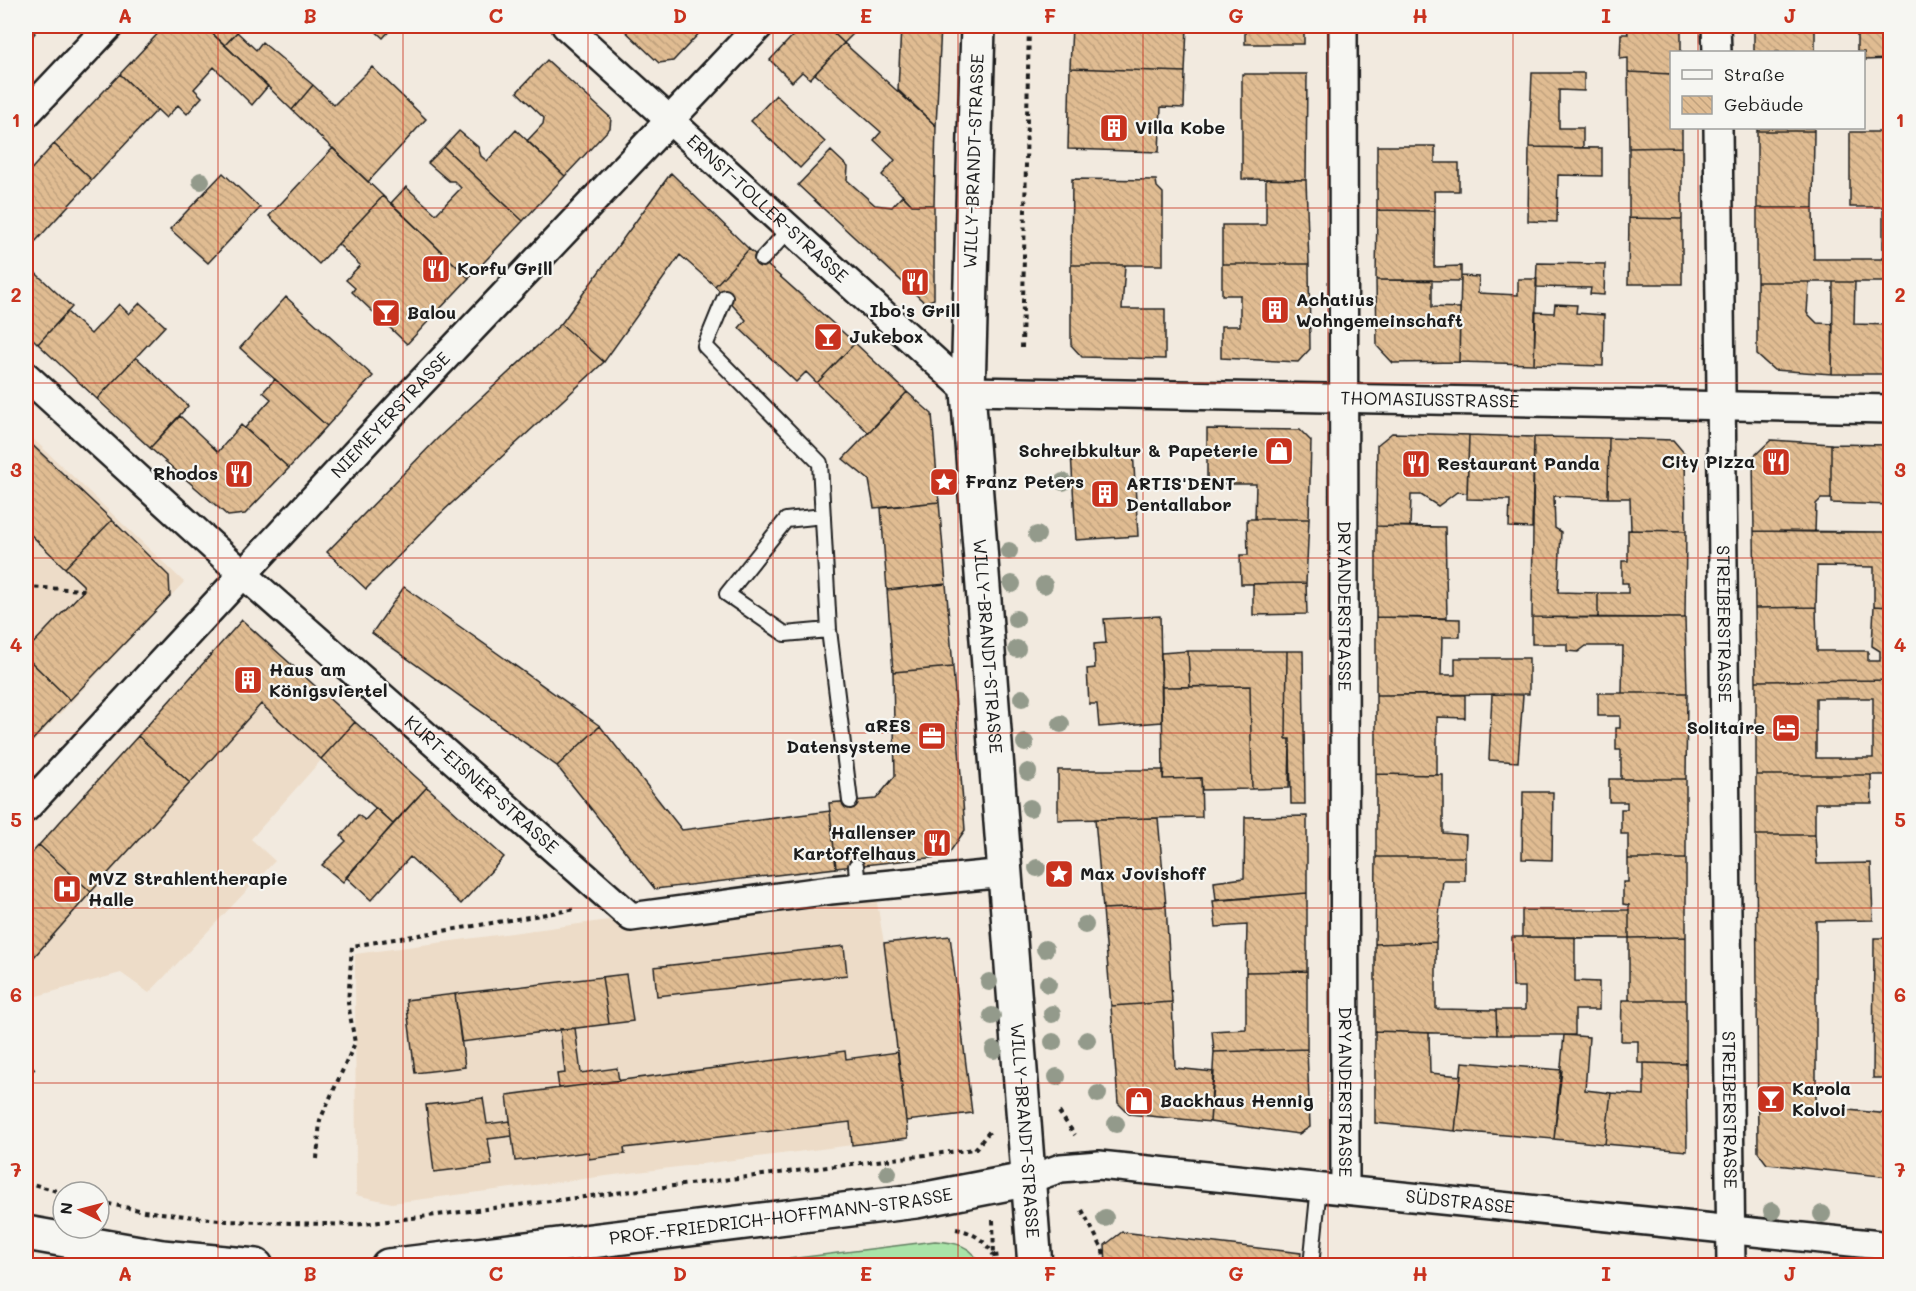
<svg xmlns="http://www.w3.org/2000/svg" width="1916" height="1291" font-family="Mali,sans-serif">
<defs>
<pattern id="building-back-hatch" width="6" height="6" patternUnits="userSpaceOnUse" patternTransform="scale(1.5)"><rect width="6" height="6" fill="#e0bc92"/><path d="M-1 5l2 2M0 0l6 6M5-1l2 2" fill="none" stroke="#c0a17d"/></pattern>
</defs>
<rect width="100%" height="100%" fill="#f2eadf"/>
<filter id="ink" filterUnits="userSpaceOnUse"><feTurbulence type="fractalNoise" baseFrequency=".0167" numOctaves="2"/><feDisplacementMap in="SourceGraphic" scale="12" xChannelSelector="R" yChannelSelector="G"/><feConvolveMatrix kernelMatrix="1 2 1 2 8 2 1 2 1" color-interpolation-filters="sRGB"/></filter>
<g filter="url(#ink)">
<path fill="#eddcc8" d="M26 432 184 582 26 750Z
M242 620 355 722 251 839 275 861 149 993 121 973 26 999V858Z
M876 897 884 943 950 936 972 1113 906 1121 908 1138 392 1203 356 1195 355 954 631 917Z"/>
<path fill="#a9e3a8" stroke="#628062" stroke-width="1.5" d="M935 1241C953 1242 974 1245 979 1265H740Z"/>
<path fill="url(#building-back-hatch)" stroke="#1c1c1c" stroke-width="1.5" fill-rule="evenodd" d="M26 26 35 33 26 43Z
M165 26H204L268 86 252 105 214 67 194 89 202 97 187 114 178 105 166 118 120 74Z
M204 26H243L225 45Z
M370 26H394L383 38Z
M620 26H706L673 61 659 63Z
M802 26H826L844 43 810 79 802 72 792 82 770 60Z
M826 26H861L844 43Z
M901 26H941L936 126 898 90Z
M1072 26 1187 27 1185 72 1070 68Z
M1245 26H1304V44H1245Z
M1623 26H1681V52H1672V74L1628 72V58L1620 59 1621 34H1628L1627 28Z
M1754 26H1815V52H1754Z
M1857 26H1890V59L1864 60V52H1857Z
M237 32 256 50 262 42 313 85 292 110 225 45Z
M844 43 936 126 934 205H912L882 175 895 160 874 140 881 132 815 74Z
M547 60 611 118 610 128 565 176 527 141 543 124 544 118 517 92Z
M372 67 426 119 368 182 292 110 313 85 334 105Z
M1070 68 1185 72 1184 108 1161 107 1159 152 1068 149Z
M1628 72 1672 74V128H1682V147L1629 148Z
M1532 73H1584V91L1559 90V128H1583V148L1529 147Z
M120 74 157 110 92 180 54 144Z
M1242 74H1307L1306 180 1242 179Z
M776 95 825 142 800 168 751 121Z
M1757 128H1814V131H1757Z
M516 130 565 176 523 221 444 147 459 131 478 147 481 156 487 161Z
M1757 131H1814L1813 208H1757Z
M1850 132H1890V207H1850Z
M54 144 92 180 34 243 26 236V175Z
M1377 146H1435V163H1459V191H1434L1435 211 1377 210Z
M444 147 523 221 469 278 391 203 406 187 436 214 461 188 454 181H449L428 163Z
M1529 147 1602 148V176L1558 175 1557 222 1528 221Z
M1682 147V219L1629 218V148Z
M333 148 383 196 319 264 269 216Z
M831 151 848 167 847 180 875 205 892 207 903 195 912 205H934V299L925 303 798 185Z
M223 173 260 208 208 263 170 229Z
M671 173 749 249 715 286 680 255 604 362 561 324Z
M1072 179 1156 180 1157 187 1163 193V265H1071Z
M1266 179 1306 180 1309 264H1222V225H1266Z
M383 196 469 278 407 344 352 292 355 288 346 280 360 265 338 244Z
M1883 207H1890V282H1757V208H1813L1814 259H1883Z
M1377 210 1435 211 1434 267 1461 266V281L1376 280Z
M1629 218 1682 219V284H1628Z
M749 249 855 343 817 383 806 372 796 382 739 328 746 320 715 286Z
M1537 263 1605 264 1604 295 1590 294 1591 288 1536 287Z
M26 264 72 307 38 344 26 332Z
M1222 264H1309L1310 349 1298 362 1221 358V326H1240V295H1222Z
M1071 265H1125L1122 309H1165V359L1082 357 1071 345Z
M1461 276 1479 277 1478 293 1518 295V279H1537L1534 364 1459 362Z
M1376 280H1432V307L1460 308 1459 362 1393 363 1377 346Z
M1757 282H1809L1807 313 1817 323 1833 324 1832 374 1774 370 1757 355Z
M1833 282H1855L1854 324 1890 325V374H1832Z
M286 297 373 376 327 426 240 348Z
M140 303 165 326 97 399 38 344 67 312 91 334 119 304 129 314Z
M1555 304 1577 305 1576 313 1604 315 1603 366 1534 364 1535 312 1554 313Z
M561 324 604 362 439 515 366 589 327 552 438 438Z
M855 343 907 392 869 433 817 383Z
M136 357 188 406 150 448 97 399Z
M275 379 327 426 289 468 245 428 271 399 263 392Z
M907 392 932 414 939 502 874 508 869 480 843 459Z
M180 416 218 452 241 425 289 468 245 514 228 516 150 448Z
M1207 429 1300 430 1311 441 1309 519H1255L1256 484H1207Z
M1392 433 1469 435 1467 493 1457 492 1438 506 1421 495H1411L1410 527 1376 526 1377 445Z
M1469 435 1534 437 1532 528 1509 527 1510 500 1467 499Z
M1534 437 1609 438 1608 498 1554 496 1555 528 1561 532 1558 592 1598 593V618L1532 617Z
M1609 438 1673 440 1685 454 1686 531 1631 530 1630 498H1608Z
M26 439 112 520 65 568 26 530Z
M1771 440 1831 444V499H1821L1816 504 1815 532 1754 531 1753 457Z
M1831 444 1890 445V505L1831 503Z
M1133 449 1138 536 1076 540 1071 452Z
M939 502 946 584 887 590 881 508Z
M1247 519H1309L1306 583 1241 584 1240 555H1248Z
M112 520 169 576 170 596 70 700 26 657V651L84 590 83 585 65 568Z
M1376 526 1445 527 1447 618 1376 617Z
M1628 530 1686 531 1685 618H1598V593H1628V583H1622V561H1628Z
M1754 531 1890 532V607L1874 606V567L1817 566 1816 607 1755 608Z
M1306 583 1307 614 1253 615V584Z
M946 584 953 667 893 672 887 590Z
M404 587 600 726 557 766 372 633Z
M1874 606 1890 607V680L1756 681 1755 608 1816 607 1817 651H1868V661H1880V651L1872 646Z
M1160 616 1162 722 1099 727 1097 704H1089L1087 669 1095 668 1094 644 1106 643 1104 619Z
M1376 617 1460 619V637H1442L1441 675H1455V658H1529V694L1376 695Z
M1532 617 1685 618 1687 693H1622L1623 646H1586L1578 652 1567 651V644H1532Z
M242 620 355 722 321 759 261 704 190 783 138 736Z
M1188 651H1287L1286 739H1290L1289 788 1252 789 1250 686 1190 687Z
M1188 651 1190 687H1162L1161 653Z
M1287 651H1303L1305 804H1291L1290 739H1286Z
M26 657 70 700 26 747Z
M953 667 965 830 947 856 836 868 829 803 876 799 895 776 893 672Z
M1890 680V775H1756V681ZM1816 698H1873V758H1816Z
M1250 686 1252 789 1202 790 1201 778 1163 779 1162 687Z
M1598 693H1687L1686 779H1621V750H1616V728H1620V716H1598Z
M1492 694 1523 695 1518 762 1489 760Z
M1376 695H1465V718L1437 717V775L1376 774Z
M355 722 427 787 393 824 321 759Z
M600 726 682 830 830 811 836 868 655 889 557 766Z
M138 736 190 783 91 892 39 845Z
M1058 770H1164L1163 779 1201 778 1202 817 1058 820Z
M1376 774 1443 775V833L1466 835 1465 857H1376Z
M1756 775H1871L1872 803H1815V835H1756Z
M1609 779H1686V859H1628V834H1621V809H1627V802H1609Z
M427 787 504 857 461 904 410 857 371 900 346 877Z
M1523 792H1553L1552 860 1522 859Z
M376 808 393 824 343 882 322 865 346 841 341 836 358 815 365 820Z
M1307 816V893L1216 900 1214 882 1244 878 1245 817Z
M1158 818 1166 906 1103 909 1095 819Z
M1756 835H1815L1817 864 1871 863 1873 920 1816 921V1107L1890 1114V1177L1767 1164 1758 1152Z
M39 845 91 892 26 966V860Z
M1376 857H1465V881H1443L1436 942 1375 944Z
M1628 859H1686V937L1629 938V905L1623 904V882H1628Z
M1307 893V971L1246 972 1247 925 1216 927 1213 901Z
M1166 906 1172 1002 1111 1006 1103 909Z
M1522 910H1629V938L1522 937Z
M950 936 972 1113 906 1121 884 943Z
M1512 937H1575V981L1599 982V1010H1575V1035H1497L1496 1010H1525V987H1513Z
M1686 937V1000H1629V938Z
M1874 938H1890V1078H1873Z
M1436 942V1009L1496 1010 1497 1035 1375 1031V944Z
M844 946 847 975 657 996 654 967Z
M1307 971V1049L1214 1052 1212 1031 1246 1029V972Z
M626 974 633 1021 609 1024 602 977Z
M602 977 609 1024 461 1042 455 994Z
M455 994 465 1067 415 1073 406 1000Z
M1622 1000H1686V1064L1638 1063V1041H1621Z
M1172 1002 1175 1068 1214 1072 1210 1122 1129 1114 1118 1103 1111 1006Z
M575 1028 581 1073 617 1068 619 1081 559 1088 557 1074 565 1073 560 1029Z
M1375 1031 1429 1033 1430 1073 1461 1076 1455 1131 1375 1123Z
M1564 1035 1589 1037 1585 1090 1611 1093 1605 1144 1554 1139Z
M1307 1049 1310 1127 1299 1134 1210 1122 1214 1052Z
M845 1051 846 1059 898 1052 908 1138 852 1145 850 1122 624 1148 625 1154 589 1159 588 1152 515 1161 507 1095Z
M1462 1062 1562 1070 1554 1139 1455 1131Z
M1644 1063 1686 1064 1687 1151 1605 1144 1611 1093 1644 1095Z
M483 1098 487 1124 510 1121 512 1136 488 1139 492 1165 434 1172 426 1105Z
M1122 1232 1301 1253 1300 1266H1106L1105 1245Z
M1323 1261 1370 1266H1322Z"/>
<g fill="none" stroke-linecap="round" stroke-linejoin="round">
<g stroke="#1c1c1c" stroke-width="18">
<path id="lane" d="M762 259 789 230
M725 297 705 346 820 463 829 630 850 801
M823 516 786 520 727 594 785 634 829 630
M856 866 858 887
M1311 1266 1319 1186"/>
</g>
<g stroke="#1c1c1c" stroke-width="32">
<g id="street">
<path id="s1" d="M566 26 968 391 1890 409"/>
<path id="s2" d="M1343 26 1345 1189"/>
<path d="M1716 26 1717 52"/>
<path d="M26 114 109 26"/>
<path id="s3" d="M1718 128 1731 1266"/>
<path id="s4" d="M26 376 243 574 631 917 830 890 1006 873"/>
<path id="s5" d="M26 808 415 389 759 26"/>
<path id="s6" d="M1030 1179 1061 1168 1099 1165 1890 1246"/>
</g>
</g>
<g stroke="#1c1c1c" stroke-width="38">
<g id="secondary">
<path id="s7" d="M978 26 968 391 1035 1266"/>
<path d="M26 1233 162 1257 256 1266"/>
<path id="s8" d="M388 1266 916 1201 1030 1179"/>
</g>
</g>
<path stroke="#1c1c1c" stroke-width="4" stroke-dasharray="4.5 4.5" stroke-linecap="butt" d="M1022 348 1029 26
M26 587 84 590
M26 1076 34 1068
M1059 1112 1075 1135
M317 1159 320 1120 355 1043 348 1003 352 946 577 909
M26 1182 63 1193
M99 1202 144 1211 227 1221 355 1225 975 1149 990 1131
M1082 1210 1103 1250 1104 1266
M993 1220 994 1256 1002 1255
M956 1229C978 1233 990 1245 999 1266"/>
<use href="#lane" stroke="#f6f6f2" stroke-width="14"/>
<use href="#street" stroke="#f6f6f2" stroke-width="27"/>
<use href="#secondary" stroke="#f6f6f2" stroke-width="33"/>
</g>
<g fill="#939a8b">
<circle cx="201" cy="181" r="9"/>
<circle cx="1063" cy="482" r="9"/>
<circle cx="1037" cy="535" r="9"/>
<circle cx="1009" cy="551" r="9"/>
<circle cx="1012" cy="584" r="9"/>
<circle cx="1044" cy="585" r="9"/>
<circle cx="1016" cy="619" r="9"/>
<circle cx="1017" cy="649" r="9"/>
<circle cx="1022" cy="698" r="9"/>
<circle cx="1061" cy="724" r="9"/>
<circle cx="1025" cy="743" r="9"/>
<circle cx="1028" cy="772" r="9"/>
<circle cx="1030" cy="808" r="9"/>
<circle cx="1037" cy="868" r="9"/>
<circle cx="1085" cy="925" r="9"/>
<circle cx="1045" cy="949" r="9"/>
<circle cx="989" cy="982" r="9"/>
<circle cx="1048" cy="984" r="9"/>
<circle cx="1052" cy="1014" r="9"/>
<circle cx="992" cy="1016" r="9"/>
<circle cx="1087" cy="1040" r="9"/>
<circle cx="1053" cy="1042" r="9"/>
<circle cx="994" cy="1050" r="9"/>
<circle cx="1057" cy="1077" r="9"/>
<circle cx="1098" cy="1094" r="9"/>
<circle cx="1116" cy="1124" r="9"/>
<circle cx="888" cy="1173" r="9"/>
<circle cx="1772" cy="1211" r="9"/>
<circle cx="1822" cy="1214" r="9"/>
<circle cx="1105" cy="1218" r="9"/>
</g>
</g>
<path fill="none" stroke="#c8321e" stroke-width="1.5" stroke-opacity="0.55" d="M218 26V1266M403 26V1266M588 26V1266M773 26V1266M958 26V1266M1143 26V1266M1328 26V1266M1513 26V1266M1698 26V52M1698 128V1266M26 208H1890M26 383H1890M26 558H1890M26 733H1890M26 908H1890M26 1083H1890"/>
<defs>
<g id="building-square" transform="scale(1.5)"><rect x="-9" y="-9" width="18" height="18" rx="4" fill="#c8321e" stroke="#f6f6f2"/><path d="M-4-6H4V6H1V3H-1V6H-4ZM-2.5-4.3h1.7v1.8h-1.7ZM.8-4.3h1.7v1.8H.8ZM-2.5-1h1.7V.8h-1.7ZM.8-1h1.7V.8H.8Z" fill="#fff"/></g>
<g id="restaurant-square" transform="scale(1.5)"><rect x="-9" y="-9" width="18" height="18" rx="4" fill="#c8321e" stroke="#f6f6f2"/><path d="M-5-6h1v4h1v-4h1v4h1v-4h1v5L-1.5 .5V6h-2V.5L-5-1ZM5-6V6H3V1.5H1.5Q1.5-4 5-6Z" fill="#fff"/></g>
<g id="bar-square" transform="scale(1.5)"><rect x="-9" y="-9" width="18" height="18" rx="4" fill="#c8321e" stroke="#f6f6f2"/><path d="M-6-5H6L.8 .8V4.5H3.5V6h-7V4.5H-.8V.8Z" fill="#fff"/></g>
<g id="shop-square" transform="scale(1.5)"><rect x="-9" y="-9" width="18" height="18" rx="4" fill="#c8321e" stroke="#f6f6f2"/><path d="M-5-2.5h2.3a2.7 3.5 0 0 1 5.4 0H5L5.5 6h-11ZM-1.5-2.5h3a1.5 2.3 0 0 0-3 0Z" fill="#fff"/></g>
<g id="sight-square" transform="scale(1.5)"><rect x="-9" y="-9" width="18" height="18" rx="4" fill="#c8321e" stroke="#f6f6f2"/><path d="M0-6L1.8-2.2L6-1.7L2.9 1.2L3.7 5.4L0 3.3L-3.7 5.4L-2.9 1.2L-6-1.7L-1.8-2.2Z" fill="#fff"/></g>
<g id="hotel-square" transform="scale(1.5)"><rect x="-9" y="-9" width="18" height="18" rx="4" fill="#c8321e" stroke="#f6f6f2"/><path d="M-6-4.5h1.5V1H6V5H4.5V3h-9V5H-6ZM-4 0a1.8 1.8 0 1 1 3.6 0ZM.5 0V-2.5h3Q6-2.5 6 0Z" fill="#fff"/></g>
<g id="office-square" transform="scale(1.5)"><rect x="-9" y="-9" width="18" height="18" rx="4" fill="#c8321e" stroke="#f6f6f2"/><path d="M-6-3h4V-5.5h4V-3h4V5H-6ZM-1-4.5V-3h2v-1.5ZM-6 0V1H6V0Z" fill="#fff"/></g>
<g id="hospital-square" transform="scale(1.5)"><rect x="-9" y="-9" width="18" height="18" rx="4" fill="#c8321e" stroke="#f6f6f2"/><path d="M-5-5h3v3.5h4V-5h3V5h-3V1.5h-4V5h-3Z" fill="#fff"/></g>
</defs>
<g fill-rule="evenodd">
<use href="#building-square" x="1114" y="128"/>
<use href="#restaurant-square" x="436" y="269"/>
<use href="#restaurant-square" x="915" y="282"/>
<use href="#building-square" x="1275" y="310"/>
<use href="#bar-square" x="386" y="313"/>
<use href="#bar-square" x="828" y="337"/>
<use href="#shop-square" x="1279" y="451"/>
<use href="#restaurant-square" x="1776" y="462"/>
<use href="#restaurant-square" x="1416" y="464"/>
<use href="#restaurant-square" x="239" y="474"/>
<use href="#sight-square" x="944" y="482"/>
<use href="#building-square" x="1105" y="494"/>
<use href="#building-square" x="248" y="680"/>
<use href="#hotel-square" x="1786" y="728"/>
<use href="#office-square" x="932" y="736"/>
<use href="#restaurant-square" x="937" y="843"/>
<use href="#sight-square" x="1059" y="874"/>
<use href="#hospital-square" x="67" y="889"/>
<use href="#bar-square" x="1771" y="1099"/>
<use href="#shop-square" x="1139" y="1101"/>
</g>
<g text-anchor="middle" stroke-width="4.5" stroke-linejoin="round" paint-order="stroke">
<g font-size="18" font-weight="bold" fill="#1c1c1c" stroke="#f6f6f2" text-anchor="start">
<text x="1135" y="134">Villa Kobe</text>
<text x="457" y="275">Korfu Grill</text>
<text x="1296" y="306">Achatius<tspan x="1296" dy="21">Wohngemeinschaft</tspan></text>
<text x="915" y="317" text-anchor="middle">Ibo's Grill</text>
<text x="407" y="319">Balou</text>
<text x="849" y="343">Jukebox</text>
<text x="1258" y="457" text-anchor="end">Schreibkultur &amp; Papeterie</text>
<text x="1755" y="468" text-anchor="end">City Pizza</text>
<text x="1437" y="470">Restaurant Panda</text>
<text x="218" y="480" text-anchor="end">Rhodos</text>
<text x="965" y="488">Franz Peters</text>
<text x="1126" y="490">ARTIS'DENT<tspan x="1126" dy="21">Dentallabor</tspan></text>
<text x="269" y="676">Haus am<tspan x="269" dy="21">Königsviertel</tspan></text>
<text x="911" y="732" text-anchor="end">aRES<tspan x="911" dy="21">Datensysteme</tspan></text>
<text x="1765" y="734" text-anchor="end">Solitaire</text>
<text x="916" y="839" text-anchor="end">Hallenser<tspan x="916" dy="21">Kartoffelhaus</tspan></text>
<text x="1080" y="880">Max Jovishoff</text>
<text x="88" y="885">MVZ Strahlentherapie<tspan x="88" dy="21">Halle</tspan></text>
<text x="1792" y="1095">Karola<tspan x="1792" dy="21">Kolvoi</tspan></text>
<text x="1160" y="1107">Backhaus Hennig</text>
</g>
<g font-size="18" fill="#1c1c1c" stroke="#f6f6f2">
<text transform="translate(974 161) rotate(-88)" y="6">WILLY-BRANDT-STRASSE</text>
<text dy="6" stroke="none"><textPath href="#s1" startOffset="272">ERNST-TOLLER-STRASSE</textPath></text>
<text dy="6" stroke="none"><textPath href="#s1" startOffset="1005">THOMASIUSSTRASSE</textPath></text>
<text dy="6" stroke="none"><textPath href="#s5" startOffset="536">NIEMEYERSTRASSE</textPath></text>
<text dy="6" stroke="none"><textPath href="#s2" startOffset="580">DRYANDERSTRASSE</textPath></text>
<text dy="6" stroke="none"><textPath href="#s3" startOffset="496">STREIBERSTRASSE</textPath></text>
<text dy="6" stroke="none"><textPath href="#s7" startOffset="621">WILLY-BRANDT-STRASSE</textPath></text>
<text dy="6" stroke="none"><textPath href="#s4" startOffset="612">KURT-EISNER-STRASSE</textPath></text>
<text dy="6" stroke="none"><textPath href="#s2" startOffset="1066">DRYANDERSTRASSE</textPath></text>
<text dy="6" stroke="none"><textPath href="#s3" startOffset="982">STREIBERSTRASSE</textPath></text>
<text dy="6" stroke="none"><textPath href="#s7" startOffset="1107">WILLY-BRANDT-STRASSE</textPath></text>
<text dy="6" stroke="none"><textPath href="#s6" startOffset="434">SÜDSTRASSE</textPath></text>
<text dy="6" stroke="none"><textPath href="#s8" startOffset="396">PROF.-FRIEDRICH-HOFFMANN-STRASSE</textPath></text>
</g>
</g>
<rect width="1916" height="1291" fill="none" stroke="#f6f6f2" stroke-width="66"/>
<rect x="1670" y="51" width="195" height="78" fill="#f6f6f2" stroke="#9f9f9c" stroke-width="1.5"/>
<rect x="1682" y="70" width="30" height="9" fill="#f6f6f2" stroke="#9f9f9c" stroke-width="1.5"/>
<text x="1724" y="81" font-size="18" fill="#1c1c1c">Straße</text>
<rect x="1682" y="96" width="30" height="18" fill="url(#building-back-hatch)" stroke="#9f9f9c" stroke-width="1.5"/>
<text x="1724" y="111" font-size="18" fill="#1c1c1c">Gebäude</text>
<g transform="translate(81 1210) rotate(276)"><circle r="28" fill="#f6f6f2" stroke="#9f9f9c" stroke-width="1.5"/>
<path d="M0-4.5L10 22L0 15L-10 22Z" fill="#c8321e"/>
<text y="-9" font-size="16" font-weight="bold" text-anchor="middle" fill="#1c1c1c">N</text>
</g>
<rect x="33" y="33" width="1850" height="1225" fill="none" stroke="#c8321e" stroke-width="2"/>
<g font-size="20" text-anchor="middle" font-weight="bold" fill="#c8321e">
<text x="125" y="23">A</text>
<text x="310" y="23">B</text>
<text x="496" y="23">C</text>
<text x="680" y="23">D</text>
<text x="866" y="23">E</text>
<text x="1050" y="23">F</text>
<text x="1236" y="23">G</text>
<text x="1420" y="23">H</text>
<text x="1606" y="23">I</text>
<text x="1790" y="23">J</text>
<text x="16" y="127">1</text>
<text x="1900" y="127">1</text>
<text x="16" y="302">2</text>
<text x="1900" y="302">2</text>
<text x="16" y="477">3</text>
<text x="1900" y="477">3</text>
<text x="16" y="652">4</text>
<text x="1900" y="652">4</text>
<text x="16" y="827">5</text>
<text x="1900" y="827">5</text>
<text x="16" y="1002">6</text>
<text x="1900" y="1002">6</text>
<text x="16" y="1177">7</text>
<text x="1900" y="1177">7</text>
<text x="125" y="1281">A</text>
<text x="310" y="1281">B</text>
<text x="496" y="1281">C</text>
<text x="680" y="1281">D</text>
<text x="866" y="1281">E</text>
<text x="1050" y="1281">F</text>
<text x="1236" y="1281">G</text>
<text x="1420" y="1281">H</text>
<text x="1606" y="1281">I</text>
<text x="1790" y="1281">J</text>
</g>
</svg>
